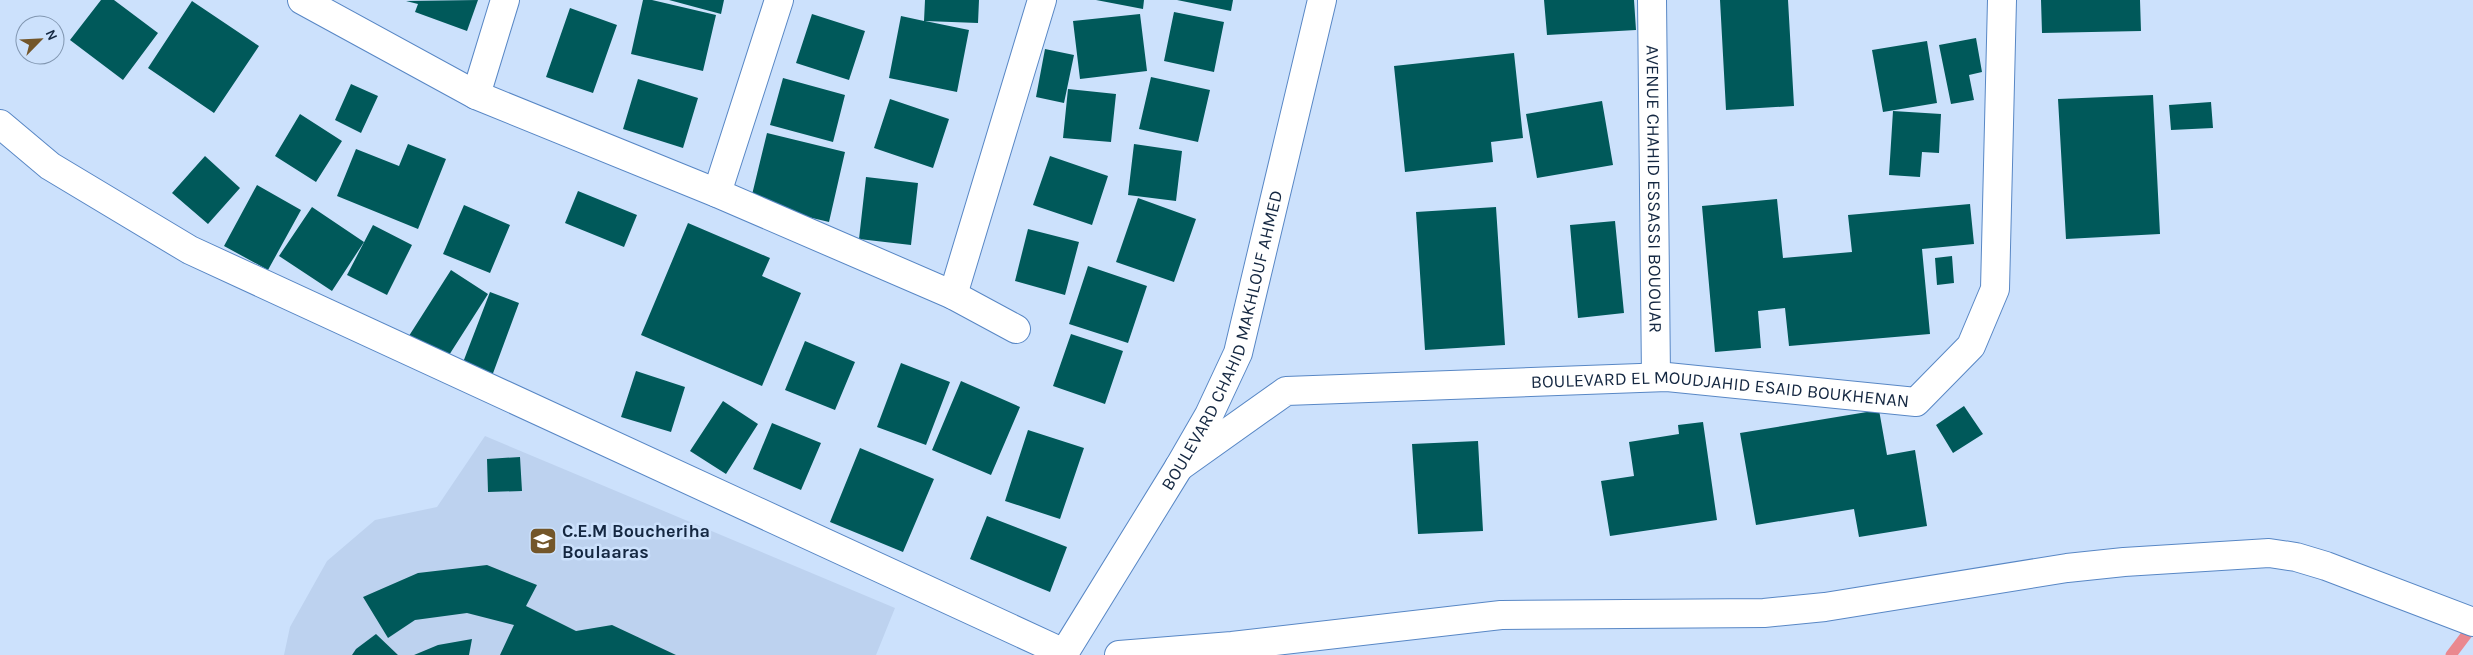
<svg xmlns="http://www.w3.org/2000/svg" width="2473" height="655" font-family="Karla,sans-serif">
<rect width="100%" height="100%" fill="#cce1fc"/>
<path fill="#bdd2ef" d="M485 436 895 608 876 655H284L290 627 327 561 375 520 437 507Z"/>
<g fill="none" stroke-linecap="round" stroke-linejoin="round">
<path stroke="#ea888f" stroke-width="11" d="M2451 655 2473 626"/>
</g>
<path fill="#00595a" d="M101 0H114L158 33 123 80 70 40Z
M478 0 467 31 415 12 418 4 406 1Z
M643 0H652L716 15 703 71 631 54Z
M669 0H724L721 14Z
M925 0H979L978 23 925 21 969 30 957 92 889 78 901 16 924 21Z
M1096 0H1144L1143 9Z
M1177 0H1233L1231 11Z
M1544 0H1634L1636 30 1547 35Z
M1720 0H1788L1794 106 1726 110Z
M2041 0H2140L2141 31 2042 33Z
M192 1 259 46 214 113 148 68Z
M570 8 617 25 593 93 546 77Z
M1174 12 1224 22 1214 72 1164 61Z
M812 14 865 31 849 80 796 63Z
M1140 14 1147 71 1080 79 1073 21Z
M1976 38 1982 72 1969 75 1974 100 1951 104 1939 45Z
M1927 41 1937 103 1883 112 1872 50Z
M1045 49 1074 55 1064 103 1036 97Z
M1514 53 1523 138 1491 142 1493 162 1405 172 1394 66Z
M1151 77 1210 90 1198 142 1139 129Z
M783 78 845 95 833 142 770 125Z
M638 79 698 98 683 148 623 129Z
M351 84 378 96 361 133 335 120Z
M1068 89 1116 94 1111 142 1063 138Z
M2153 95 2160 234 2066 239 2058 99Z
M890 99 949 119 933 168 874 148Z
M1602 101 1613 165 1537 178 1526 114Z
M2211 102 2213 128 2171 130 2169 105Z
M1893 111 1941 114 1939 153 1922 152 1920 177 1889 175Z
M300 114 342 141 316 182 275 156Z
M767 133 845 152 829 222 750 203Z
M408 144 446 159 418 229 337 196 356 149 399 166Z
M1134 144 1182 151 1176 201 1128 195Z
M205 156 240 188 208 224 172 193Z
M1050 156 1108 176 1092 225 1033 205Z
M866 177 918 183 911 245 859 239Z
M257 185 301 210 268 270 224 246Z
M578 191 637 215 624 247 565 223Z
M1138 198 1196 219 1174 282 1116 262Z
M1777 199 1783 258 1852 252 1848 215 1970 204 1974 244 1922 249 1930 334 1789 346 1785 308 1758 311 1761 348 1715 352 1702 206Z
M464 205 510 225 490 273 443 254Z
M312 207 364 242 332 291 279 256Z
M1496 207 1505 345 1425 350 1416 212Z
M1615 221 1624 313 1578 318 1570 225Z
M688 223 770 258 762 276 801 293 762 386 641 335Z
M373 225 412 245 387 295 347 275Z
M1028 229 1079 242 1065 295 1015 281Z
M1952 256 1954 283 1937 285 1935 258Z
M1088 266 1147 286 1128 343 1069 324Z
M451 270 488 294 444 363 407 339Z
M490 292 519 303 492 376 462 365Z
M1071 334 1123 351 1105 404 1053 386Z
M805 341 855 362 835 410 785 390Z
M901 363 950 382 926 445 877 427Z
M636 371 685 387 671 432 621 417Z
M961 381 1020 407 991 475 932 450Z
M723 401 758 424 726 474 690 451Z
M1964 406 1983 434 1953 453 1936 425Z
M1879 410 1887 455 1915 450 1927 526 1859 537 1854 509 1756 525 1740 433Z
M1703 422 1717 520 1610 536 1601 481 1634 476 1629 442 1679 434 1678 425Z
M772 423 821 443 801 490 753 469Z
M1028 430 1084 448 1060 519 1005 501Z
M1478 441 1483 531 1418 534 1412 444Z
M860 448 934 479 903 552 830 522Z
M520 457 522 491 488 492 487 459Z
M987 516 1067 547 1050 592 970 559Z
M487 565 537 585 526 606 576 631 612 625 676 655H500L514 625 467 613 415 620 388 638 363 597 418 573Z
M376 634 398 655H352L356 649Z
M472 639 469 655H414L438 645Z"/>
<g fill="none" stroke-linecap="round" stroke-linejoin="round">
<g stroke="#5887c5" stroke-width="30">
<g id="minor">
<path d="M302 0 476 95 717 193 953 295 1016 329"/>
<path id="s1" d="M1652 0 1656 377"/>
<path d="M476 95 505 0"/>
<path d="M0 124 50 166 190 250 1064 653"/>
<path d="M717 193 779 0"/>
<path d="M953 295 1042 0"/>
<path id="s2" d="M1179 467 1286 391 1667 377 1916 402 1971 346 1995 289 2002 0"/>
<path d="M1119 655 1232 646 1501 615 1764 613 1825 607 2067 568 2124 562 2269 553 2296 557 2326 566 2473 622"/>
</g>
</g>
<g stroke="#5887c5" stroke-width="30">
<g id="secondary">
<path id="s3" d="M1063 655 1179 467 1209 415 1238 353 1322 0"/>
</g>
</g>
<use href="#minor" stroke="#fff" stroke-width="28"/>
<use href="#secondary" stroke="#fff" stroke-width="28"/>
</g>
<defs>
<g id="school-square" transform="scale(1.4375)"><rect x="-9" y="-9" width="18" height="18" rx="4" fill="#73562a" stroke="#cce1fc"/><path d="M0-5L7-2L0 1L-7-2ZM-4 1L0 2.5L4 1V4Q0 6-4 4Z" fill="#fff"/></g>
</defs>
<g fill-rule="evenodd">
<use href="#school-square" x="543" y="541"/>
</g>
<g text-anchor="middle" stroke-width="5" stroke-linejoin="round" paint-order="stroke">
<g font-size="18" fill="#142741" stroke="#cce1fc">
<text dy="6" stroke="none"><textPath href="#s1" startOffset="189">AVENUE CHAHID ESSASSI BOUOUAR</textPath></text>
<text dy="6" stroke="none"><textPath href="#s3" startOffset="356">BOULEVARD CHAHID MAKHLOUF AHMED</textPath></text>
<text dy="6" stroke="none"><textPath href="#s2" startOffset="566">BOULEVARD EL MOUDJAHID ESAID BOUKHENAN</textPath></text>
</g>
<g font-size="18" font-weight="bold" fill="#142741" stroke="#cce1fc" text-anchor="start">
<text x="562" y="537">C.E.M Boucheriha<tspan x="562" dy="21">Boulaaras</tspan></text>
</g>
</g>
<g transform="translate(40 40) rotate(66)"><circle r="24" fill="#cce1fc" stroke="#8297b1"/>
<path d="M0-4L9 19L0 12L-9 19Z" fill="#73562a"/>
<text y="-8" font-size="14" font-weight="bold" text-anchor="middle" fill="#142741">N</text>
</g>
</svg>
